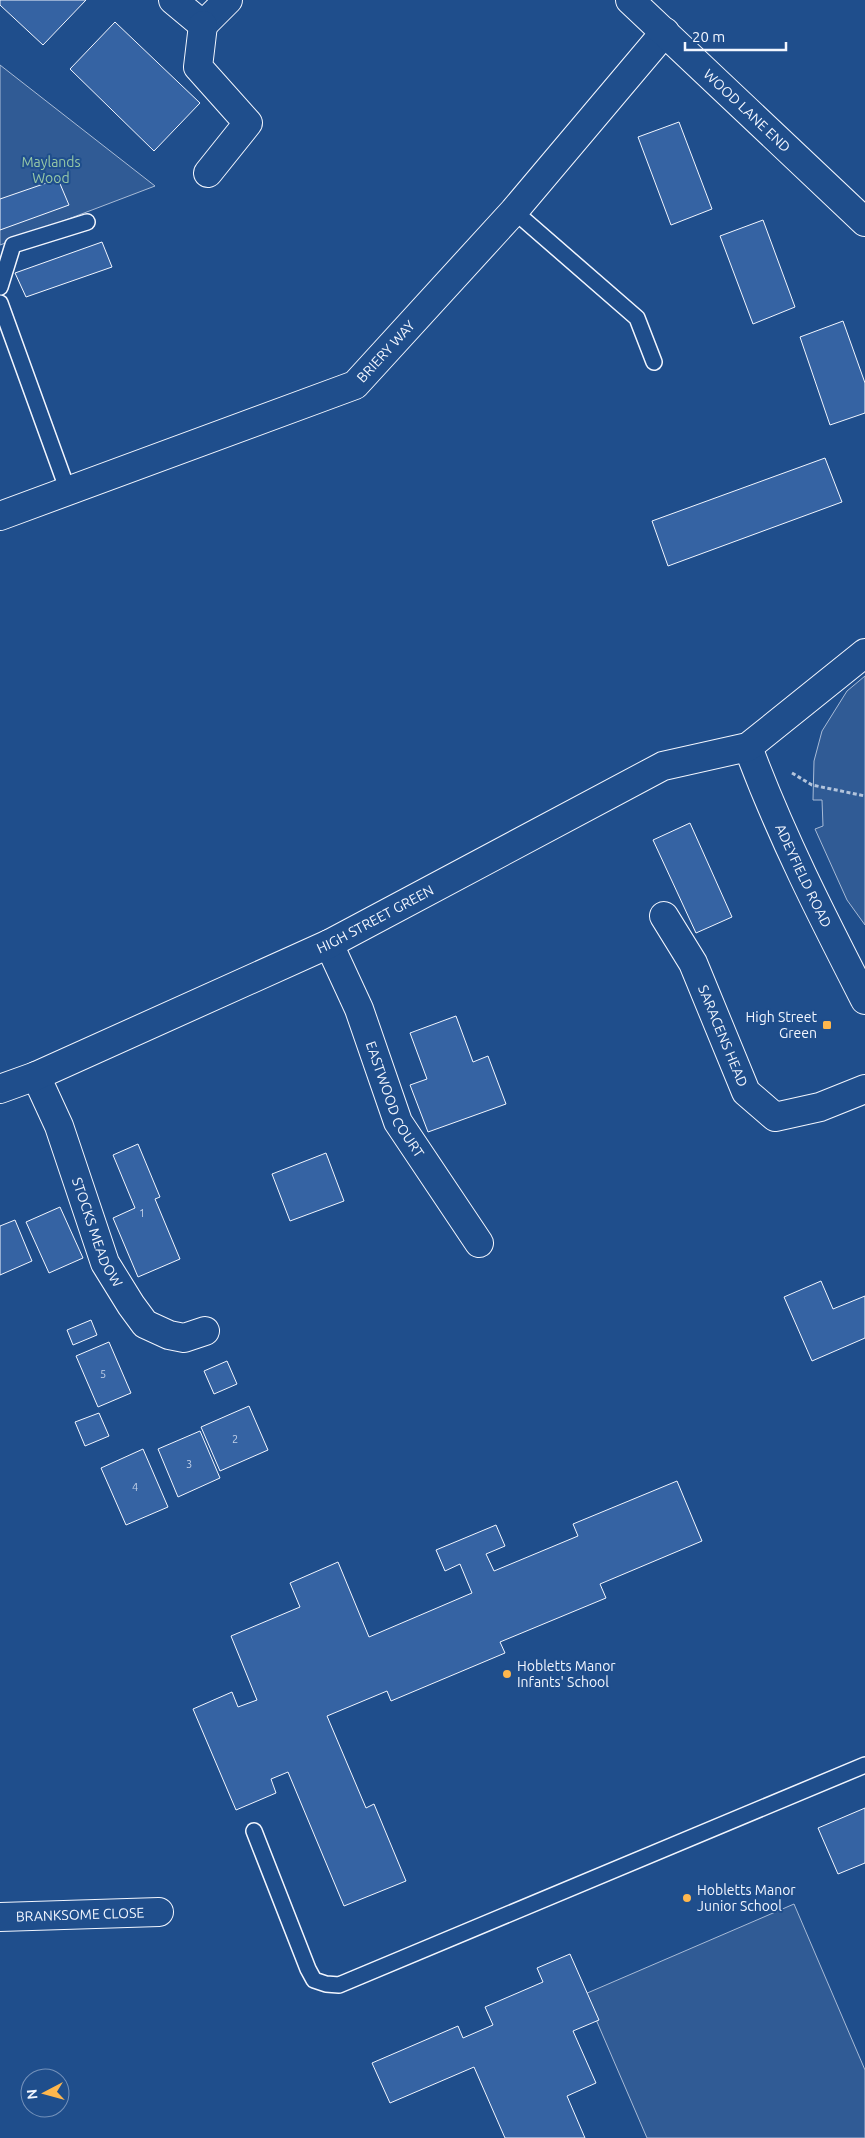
<svg xmlns="http://www.w3.org/2000/svg" width="865" height="2138" font-family="Ubuntu,sans-serif">
<rect width="100%" height="100%" fill="#1f4e8c"/>
<path fill="#305b95" stroke="#a8bbd7" d="M0 65 155 186 0 245Z
M865 676V925L847 900 815 829 823 826 822 800H813L814 761 822 731 847 691Z
M794 1904 865 2070V2138H647L585 1994Z"/>
<path fill="#3563a3" stroke="#f2f6ff" d="M0 0H86L43 45 0 5Z
M115 22 200 103 154 151 70 69Z
M679 122 712 209 671 225 638 137Z
M58 179 69 205 0 230V199Z
M763 220 795 307 753 324 720 236Z
M102 242 112 267 26 297 15 273Z
M843 321 865 383V413L830 425 800 337Z
M825 458 842 502 668 566 652 521Z
M690 823 732 917 696 933 653 840Z
M456 1016 473 1062 488 1056 506 1104 428 1132 410 1085 427 1079 410 1033Z
M138 1144 160 1197 155 1199 180 1259 138 1277 113 1218 135 1208 113 1155Z
M326 1153 344 1201 290 1221 272 1174Z
M60 1207 83 1258 49 1273 26 1222Z
M15 1220 32 1261 0 1275V1226Z
M821 1281 833 1309 865 1296V1338L812 1361 784 1297Z
M91 1320 97 1335 73 1345 67 1330Z
M109 1342 131 1393 98 1407 76 1356Z
M227 1361 237 1384 214 1394 204 1371Z
M249 1406 268 1450 220 1471 201 1427Z
M99 1413 109 1436 85 1446 75 1422Z
M200 1431 220 1478 178 1497 158 1449Z
M143 1449 168 1507 126 1525 101 1468Z
M677 1481 702 1541 600 1584 606 1598 500 1642 505 1653 391 1701 387 1691 327 1716 366 1808 374 1804 406 1881 344 1906 288 1772 271 1779 276 1793 236 1810 193 1709 232 1692 238 1707 257 1700 231 1636 300 1607 290 1583 338 1562 369 1637 472 1593 460 1564 445 1571 436 1550 496 1525 505 1546 486 1554 494 1571 578 1536 573 1524Z
M865 1808V1863L838 1874 818 1828Z
M570 1954 599 2020 573 2031 596 2083 567 2096 585 2138H505L474 2067 390 2103 372 2063 458 2026 463 2038 493 2025 485 2007 543 1982 537 1968Z"/>
<g fill="none" stroke-linecap="round" stroke-linejoin="round">
<g stroke="#f2f6ff" stroke-width="18">
<path id="service" d="M514 211 637 318 654 362
M0 287 13 245 87 222
M0 303 68 491
M254 1831 308 1969 314 1980 326 1984 339 1985 865 1765"/>
</g>
<g stroke="#f2f6ff" stroke-width="30">
<g id="minor">
<path d="M173 0 203 25 228 0"/>
<path d="M203 25 198 67 248 123 208 173"/>
<path id="s1" d="M0 516 355 385 514 211 665 32"/>
<path id="s2" d="M664 916 693 963 746 1092 775 1117 820 1107 865 1089"/>
<path id="s3" d="M329 944 359 1009 398 1122 479 1243"/>
<path id="s4" d="M36 1076 59 1126 105 1263 131 1305 145 1324 169 1335 184 1338 205 1331"/>
<path id="s5" d="M0 1917 159 1912"/>
</g>
</g>
<g stroke="#f2f6ff" stroke-width="30">
<g id="tertiary">
<path id="s6" d="M630 0 865 222"/>
<path id="s7" d="M748 747C781 836 822 916 865 1000"/>
<path id="s8" d="M0 1089 36 1076 329 944 663 766 748 747 865 653"/>
</g>
</g>
<path stroke="#b3c4dc" stroke-width="3" stroke-dasharray="4 2.5" stroke-linecap="butt" d="M792 773 812 785 865 796"/>
<use href="#service" stroke="#1f4e8c" stroke-width="15"/>
<use href="#minor" stroke="#1f4e8c" stroke-width="28"/>
<use href="#tertiary" stroke="#1f4e8c" stroke-width="28"/>
</g>
<g fill="#ffb74d" stroke="#1f4e8c" stroke-width="2">
<rect x="822" y="1020" width="10" height="10" rx="2.5"/>
<circle cx="507" cy="1674" r="5"/>
<circle cx="687" cy="1898" r="5"/>
</g>
<g text-anchor="middle" stroke-width="4" stroke-linejoin="round" paint-order="stroke">
<g font-size="11" fill="#c3d1e8">
<text x="142" y="1217">1</text>
<text x="103" y="1378">5</text>
<text x="235" y="1443">2</text>
<text x="189" y="1468">3</text>
<text x="135" y="1491">4</text>
</g>
<g font-size="14" fill="#f2f6ff" stroke="#1f4e8c">
<text dy="5" stroke="none"><textPath href="#s6" startOffset="161">WOOD LANE END</textPath></text>
<text dy="5" stroke="none"><textPath href="#s1" startOffset="424">BRIERY WAY</textPath></text>
<text dy="5" stroke="none"><textPath href="#s7" startOffset="140">ADEYFIELD ROAD</textPath></text>
<text dy="5" stroke="none"><textPath href="#s8" startOffset="412">HIGH STREET GREEN</textPath></text>
<text dy="5" stroke="none"><textPath href="#s2" startOffset="134">SARACENS HEAD</textPath></text>
<text dy="5" stroke="none"><textPath href="#s3" startOffset="169">EASTWOOD COURT</textPath></text>
<text dy="5" stroke="none"><textPath href="#s4" startOffset="168">STOCKS MEADOW</textPath></text>
<text dy="5" stroke="none"><textPath href="#s5" startOffset="80">BRANKSOME CLOSE</textPath></text>
</g>
<g font-size="14" fill="#97c8a6" stroke="#1f4e8c">
<text x="51" y="167">Maylands<tspan x="51" dy="16">Wood</tspan></text>
</g>
<g font-size="14" fill="#f2f6ff" stroke="#1f4e8c" text-anchor="start">
<text x="817" y="1022" text-anchor="end">High Street<tspan x="817" dy="16">Green</tspan></text>
<text x="517" y="1671">Hobletts Manor<tspan x="517" dy="16">Infants' School</tspan></text>
<text x="697" y="1895">Hobletts Manor<tspan x="697" dy="16">Junior School</tspan></text>
</g>
</g>
<g transform="translate(45 2093) rotate(264)"><circle r="24" fill="#1f4e8c" stroke="#7391ba"/>
<path d="M0-4L9 19L0 12L-9 19Z" fill="#ffb74d"/>
<text y="-8" font-size="14" font-weight="bold" text-anchor="middle" fill="#f2f6ff">N</text>
</g>
<path d="M685 42v8h101v-8" fill="none" stroke="#f2f6ff" stroke-width="2.5"/>
<text x="692" y="42" font-size="15" fill="#f2f6ff" stroke="#1f4e8c" stroke-width="4" paint-order="stroke">20 m</text>
</svg>
